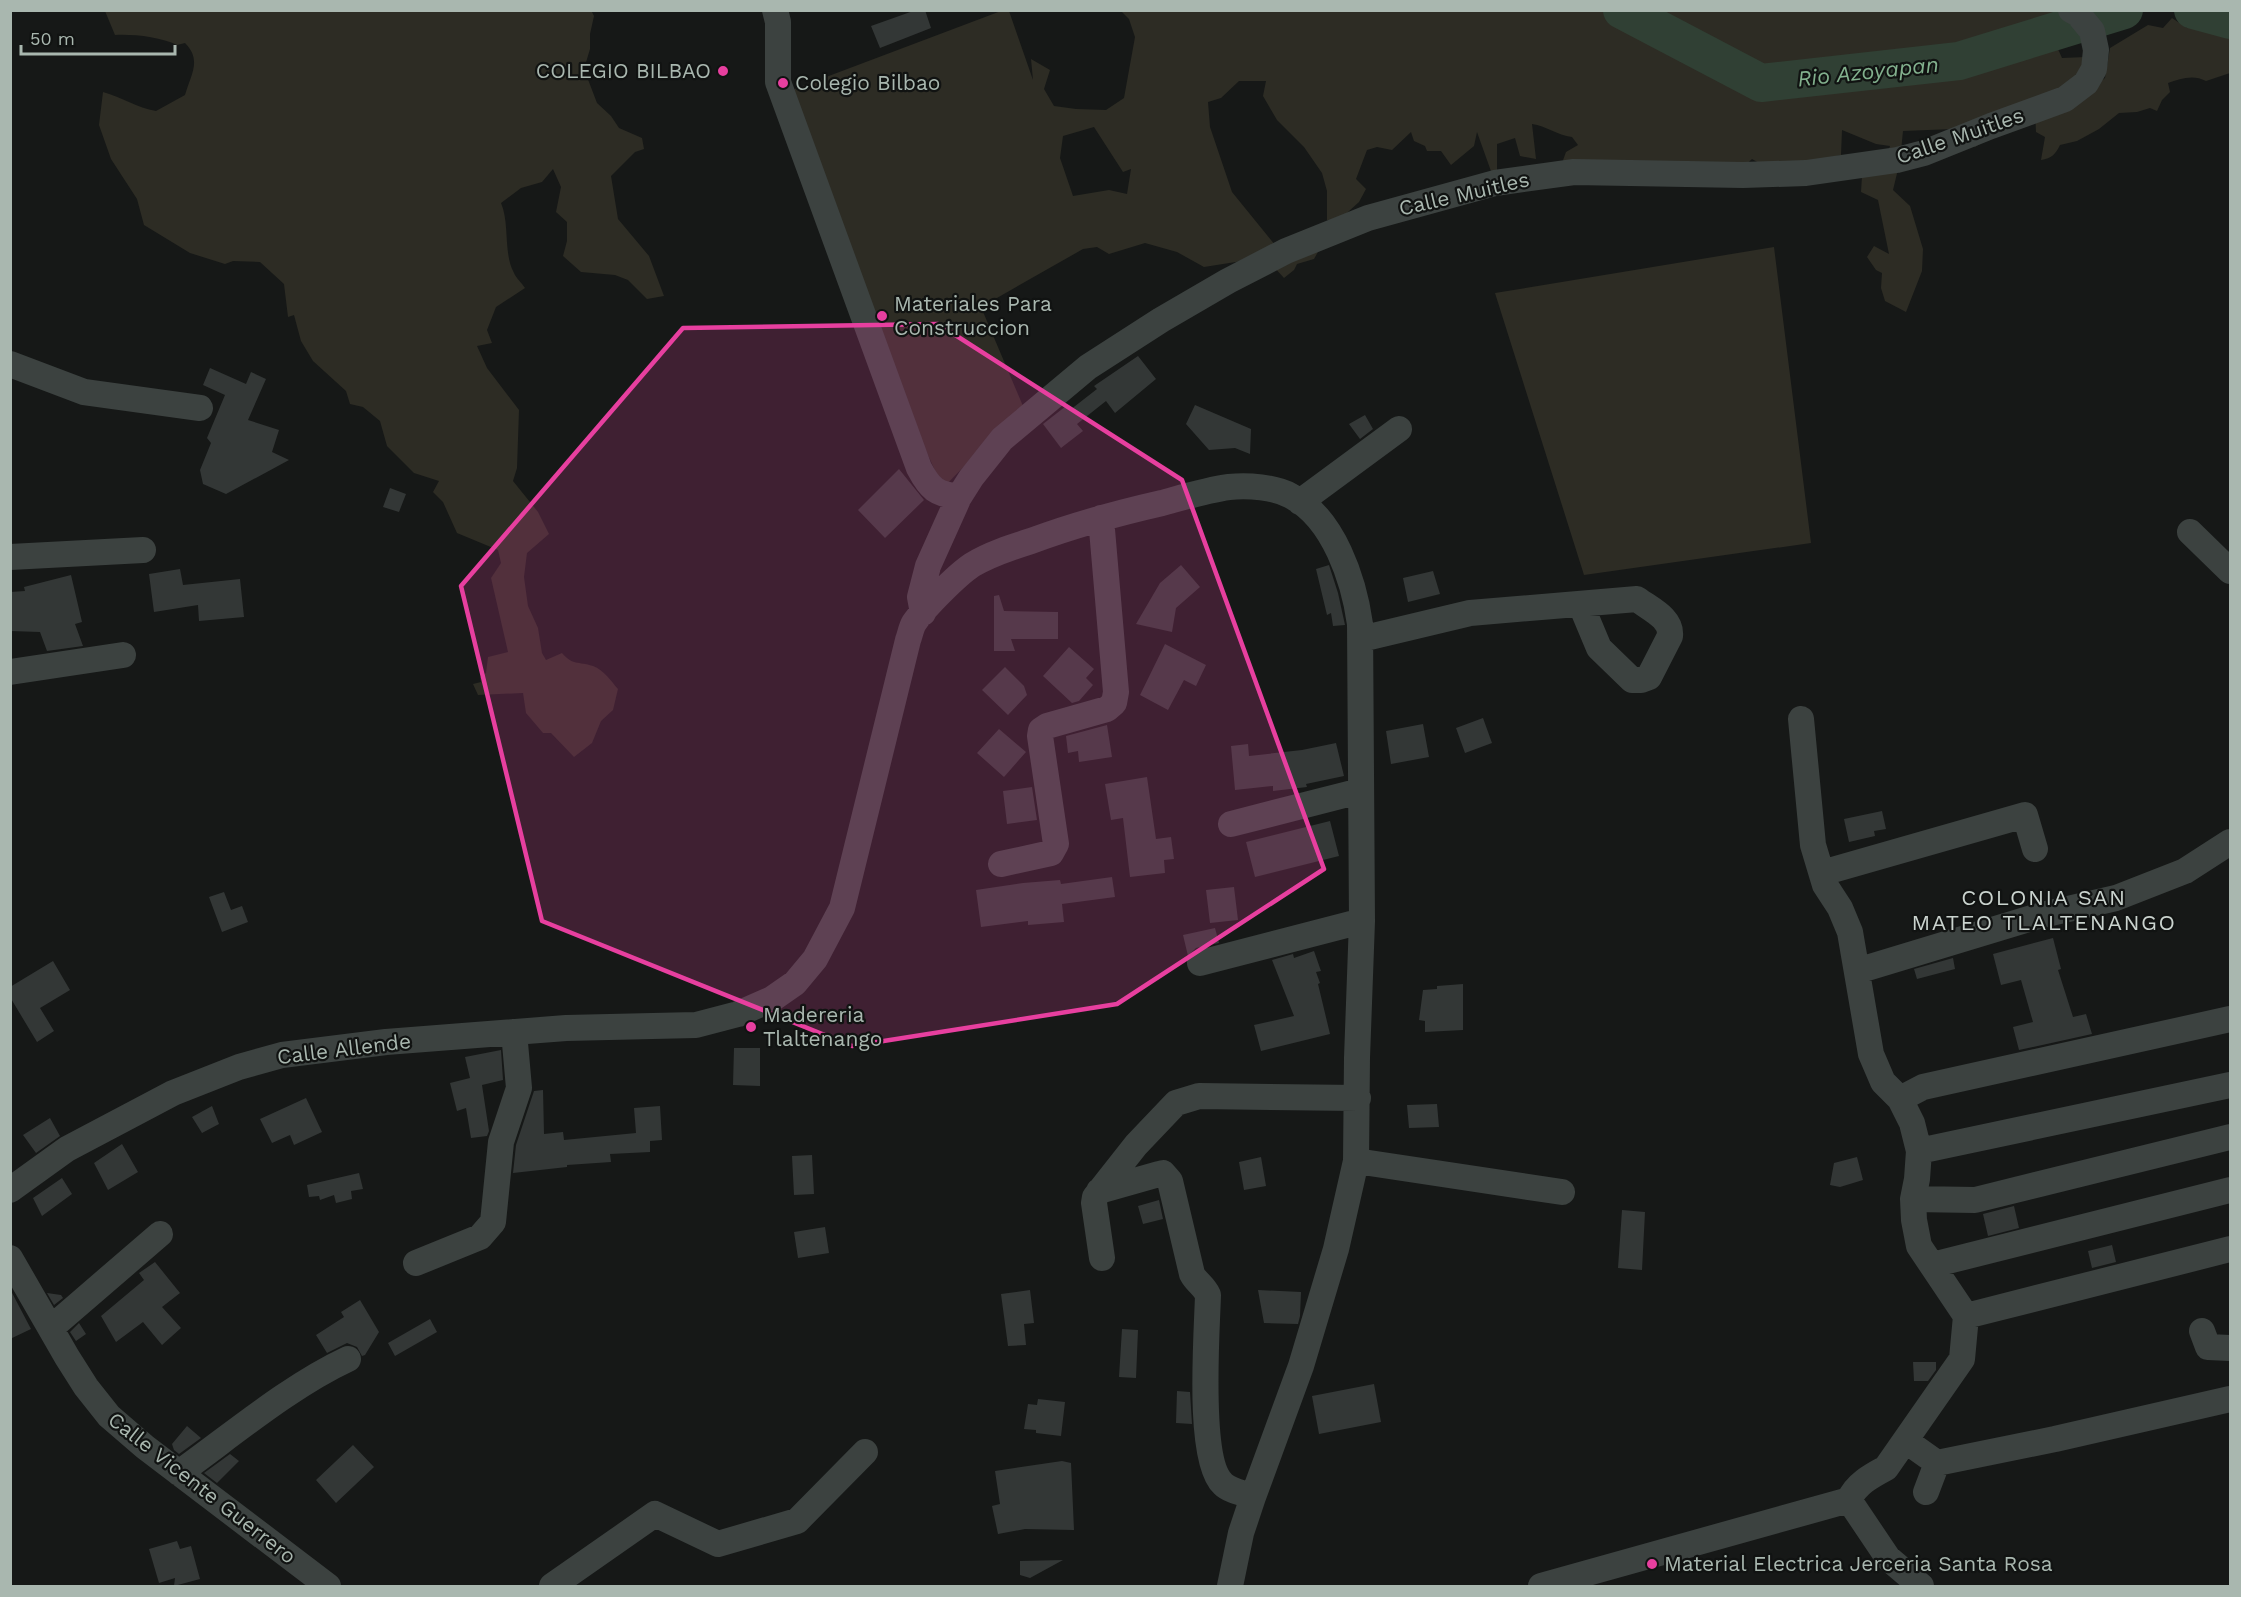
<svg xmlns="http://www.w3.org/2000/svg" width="2241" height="1597" font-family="'Work Sans',sans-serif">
<rect width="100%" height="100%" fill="#161817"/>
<path fill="#2d2c24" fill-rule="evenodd" d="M2079 10 2069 34 2057 47 2062 58 2086 57V93L2105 78 2110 48 2148 25 2163 28 2172 18 2187 28 2185 12 2172 11H2230V73L2206 81C2193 74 2180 79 2168 83L2170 92 2162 100 2157 111 2150 108 2137 112 2119 113 2099 129 2077 141 2060 145C2055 155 2052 158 2041 160L2045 137 2036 132 2035 110 1975 147 1953 129 1903 131 1900 161 1893 190 1910 206 1923 249 1922 271 1906 312 1885 301 1881 288 1882 273 1876 270 1867 257 1874 246 1889 254 1878 200 1861 192 1862 176 1882 171 1890 146 1876 144 1842 130 1841 155 1773 171 1752 159 1736 174 1640 182 1631 186 1633 175 1562 163 1566 152 1578 145 1572 137C1557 135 1546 126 1532 124L1536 159 1520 156 1515 138 1497 144V173L1492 174 1477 132 1474 146 1451 165 1441 151H1427L1425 146 1414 141 1411 132 1392 150 1377 147 1367 150 1356 179 1366 189 1359 202 1337 222 1327 220V191L1322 173 1304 147 1277 120 1263 96 1266 81H1239L1221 98 1208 102 1210 127 1232 192 1275 245 1324 241 1314 259 1297 264 1294 270 1284 278 1273 266 1242 261 1204 267 1177 252 1145 243 1109 254 1097 247 1083 249 981 307 1023 406 943 488 884 359 789 91 1001 11H1009L1033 80 1031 59 1050 70 1044 89 1054 106 1076 109 1106 110 1124 98 1135 37 1129 19 1121 11ZM1094 127 1123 172 1131 169 1127 194 1109 190 1073 196 1060 158 1063 136Z
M105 11 591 10 594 16 590 34V49L584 69 597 103 611 116 619 128 642 138 644 149 635 152 611 176 618 219 649 256 664 296 647 299 628 280 615 275 581 272 563 256 567 241V222L556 212 561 187 553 169 542 182 521 188 501 203C510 224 503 253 514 273 516 278 522 283 525 288L496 307 487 330 492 343 477 346 487 368 519 410 517 468 513 481 538 512 549 534 527 553 524 577 528 606 538 628 542 653 546 660 562 653C573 666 578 661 593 666 604 670 611 681 618 689L613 710 601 721 592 743 574 757 551 733H543L526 713 523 693 478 695 473 684 481 682 480 677 486 673 488 657 508 652 491 578 501 563 498 550 457 533 443 502 433 492 439 481 414 473 387 446 380 421 363 407 350 404 346 391 313 361 301 341 294 315 288 317 284 284 260 262 233 261 225 264 190 253 144 225 137 199 111 159 99 125 103 92C122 97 137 108 156 111L185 95C191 74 202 60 185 43L177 45C161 37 133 34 115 35Z
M1774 247 1811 543 1584 575 1495 293Z"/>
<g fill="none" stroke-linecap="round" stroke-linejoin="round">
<path stroke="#304034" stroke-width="38" d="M1622 10 1761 83 1959 61 2124 10
M2193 10 2230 20"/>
</g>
<path fill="#333736" d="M916 10H925L931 28 880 48 871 26Z
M1138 356 1156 379 1115 413 1106 401 1077 424 1083 431 1061 448 1043 424 1066 406 1070 410 1097 389 1094 386Z
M210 368 246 384 251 372 266 379 248 420 279 430 272 452 289 460 226 494 203 484 200 470 211 443 207 438 225 395 203 385Z
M1195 405 1251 429 1250 454 1235 448 1209 450 1186 424Z
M1365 415 1373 429 1360 439 1349 424Z
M899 469 924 500 885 538 858 510Z
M390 488 406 494 399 512 383 507Z
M1181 565 1200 587 1176 608 1172 632 1136 624 1160 583Z
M1329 565 1338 593 1345 625 1333 626 1331 613 1327 615 1316 569Z
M180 569 183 585 240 579 244 617 199 621 198 605 154 612 149 574Z
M1433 571 1440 594 1408 602 1403 578Z
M71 575 82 622 75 624 83 646 47 651 40 632 10 631V592L25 591 24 587Z
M999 595 1004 611 1058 612V639H1011L1015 651H994V596Z
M1165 644 1206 665 1196 686 1184 680 1168 710 1140 695Z
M1069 647 1094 669 1086 678 1093 685 1079 701 1072 703 1043 676Z
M1005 667 1024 686 1027 695 1008 715 982 690Z
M1483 718 1492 743 1465 753 1456 728Z
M1423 724 1429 757 1391 764 1386 731Z
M1107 725 1112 757 1079 762 1078 751 1068 753 1066 736Z
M999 729 1026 752 1004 777 977 753Z
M1336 743 1344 776 1306 784 1307 787 1273 791V786L1235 790 1231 746 1248 744 1249 756 1302 750Z
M1147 777 1156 839 1171 837 1174 859 1164 860 1165 873 1130 877 1123 818 1111 820 1105 784Z
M1032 787 1037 820 1007 824 1003 791Z
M1882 811 1886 829 1874 831 1875 836 1849 842 1844 819Z
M1330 821 1339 856 1255 877 1246 842Z
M1112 877 1115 897 1062 904 1064 922 1028 925V921L981 927 976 890 1023 883 1060 880 1061 884Z
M1234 887 1238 920 1210 923 1206 890Z
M224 892 231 910 242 906 248 922 222 932 209 897Z
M1215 928 1219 943 1196 948 1188 956 1183 935Z
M2053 938 2061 969 2058 970 2073 1017 2086 1014 2092 1034 2019 1050 2013 1027 2033 1022 2021 980 2001 985 1993 954Z
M1314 951 1321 971 1316 972 1320 983 1318 984 1330 1034 1261 1051 1254 1025 1294 1016 1272 960 1293 954 1294 958Z
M1953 958 1955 969 1917 979 1914 969Z
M53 961 70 990 40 1008 54 1031 37 1042 10 997V987Z
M1463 984V1030L1425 1032V1021L1419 1020 1423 990 1437 989V986Z
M734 1048H760V1086L733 1085Z
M501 1050 503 1080 482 1085 489 1131 487 1136 471 1138 466 1108 457 1111 450 1083 470 1078 465 1057Z
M543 1090 544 1134 563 1132 564 1140 636 1133 634 1108 660 1106 662 1140 650 1141V1152L610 1154 611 1162 567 1165V1167L513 1173 516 1145 534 1091Z
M306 1098 322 1132 294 1145 290 1135 272 1143 260 1119Z
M1437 1104 1439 1127 1409 1128 1407 1105Z
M212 1106 219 1124 202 1133 192 1117Z
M50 1118 60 1136 36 1153 23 1135Z
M122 1144 138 1172 108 1190 94 1163Z
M812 1155 814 1194 794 1195 792 1156Z
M1261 1157 1266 1186 1244 1190 1239 1162Z
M1857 1157 1863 1180 1840 1187 1830 1185 1834 1163Z
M359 1173 363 1189 351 1191 352 1199 336 1203 334 1195 320 1200 319 1196 309 1197 307 1185Z
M62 1178 72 1194 42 1216 33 1198Z
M1159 1200 1163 1219 1143 1224 1138 1206Z
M2014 1206 2019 1228 1988 1236 1983 1214Z
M1622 1210 1645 1212 1642 1270 1618 1268Z
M825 1227 829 1253 798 1258 794 1232Z
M2112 1245 2116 1262 2092 1268 2088 1251Z
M155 1262 180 1293 162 1307 181 1328 162 1345 143 1322 116 1342 101 1316 144 1280 139 1273Z
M10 1289 31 1329 10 1339Z
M1030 1290 1034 1323 1024 1324 1026 1345 1008 1346 1001 1294Z
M1258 1290 1301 1292 1300 1316 1298 1324 1264 1323Z
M47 1293 61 1295 63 1298 54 1305Z
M360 1300 379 1332 365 1355 362 1356 357 1347 347 1343 327 1353 316 1335 344 1317 341 1312Z
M430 1319 437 1332 395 1356 388 1343Z
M79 1323 86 1334 76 1341 70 1332Z
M1122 1329 1138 1330 1136 1378 1119 1377Z
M1913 1362H1936V1370L1928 1381H1914Z
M1374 1384 1381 1422 1319 1434 1312 1396Z
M1177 1391 1190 1392 1192 1424 1176 1423Z
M1038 1399 1065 1402 1061 1436 1036 1433V1430L1024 1429 1028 1404 1037 1405Z
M187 1426 201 1438 179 1454 174 1450 172 1444Z
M353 1445 374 1467 336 1503 316 1480Z
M230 1454 239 1461 217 1483 204 1473Z
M1062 1461 1071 1463 1074 1530 1025 1529 998 1534 992 1506 1000 1504 995 1471Z
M177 1541 180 1549 191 1546 200 1579 174 1586 175 1578 159 1583 149 1549Z
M1063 1560 1030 1578 1020 1575V1561Z"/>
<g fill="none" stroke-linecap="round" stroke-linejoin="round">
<path stroke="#3c4240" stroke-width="26" d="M775 10 778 22V82L919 468C930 489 936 494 959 497
M10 364 84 392 200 408
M1300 502 1399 429
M2190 532 2230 571
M10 557 143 550
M923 613 920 597 928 566 959 497 971 478 1002 439 1088 367 1161 320 1228 281 1286 251 1368 218 1495 183 1574 172 1743 175 1806 173 1897 160 1924 153 1991 126 2065 99 2086 83 2094 69 2096 50 2092 31 2078 14 2071 10
M1361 639 1470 613 1637 599C1650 609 1672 618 1670 636L1649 677 1641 680H1632L1599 648 1581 605
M10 672 123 655
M1801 719 1813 845 1825 885 1840 908 1850 932 1871 1054 1883 1082 1900 1099 1912 1123 1919 1151 1917 1179 1913 1199 1914 1220 1919 1246 1966 1316 1962 1359 1886 1468C1871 1476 1856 1484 1849 1500
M1231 824 1360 791
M1001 864 1051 853 1056 844 1040 736 1041 730 1047 726 1107 709 1114 703 1116 692 1101 518
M1822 873 2025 815 2035 849
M1200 963 1362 921
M1857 971 2042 915 2116 898 2185 871 2230 842
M1900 1099 1923 1087 2230 1019
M1919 1151 2230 1085
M1356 1161 1562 1192
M10 1190 67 1149 173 1093 239 1067 282 1055 386 1042 566 1028 696 1025 738 1014 772 999 795 983 815 959 842 908 908 640C910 635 911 628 914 623 924 608 957 575 972 565 990 554 1012 547 1031 541 1074 525 1118 513 1162 503 1184 497 1207 490 1229 487 1248 485 1275 487 1291 496 1334 518 1354 581 1360 624L1362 921 1357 1058 1356 1161 1336 1249 1301 1366 1253 1497 1241 1533 1230 1586
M1099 1191 1159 1174 1163 1173 1170 1181 1192 1274C1196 1282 1204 1286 1208 1295 1207 1332 1197 1461 1223 1484 1230 1491 1244 1493 1253 1497
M1913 1199 1975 1200 2230 1137
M10 1258 67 1357 86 1387 109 1416 145 1447 328 1586
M1102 1258 1094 1203 1095 1197 1136 1145 1176 1103 1199 1096 1358 1098
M416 1263 480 1237 493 1222 501 1142 519 1088 514 1032
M1932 1265 2230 1190
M1966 1316 2230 1249
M51 1328 160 1234
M2202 1331 2208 1347 2230 1348
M1906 1441 1937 1463 2055 1439 2230 1399
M179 1473C232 1435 290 1386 348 1359
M1926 1492 1937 1463
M1849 1500 1888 1558 1921 1586
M552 1586 655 1514 718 1544 797 1521 865 1452
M1541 1586 1849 1500"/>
</g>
<path fill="#e73f9f" fill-opacity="0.2" stroke="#e73f9f" stroke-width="4.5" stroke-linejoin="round" d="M938 324 1182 480 1324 869 1117 1004 852 1046 542 921 461 586 683 328Z"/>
<g fill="#e73f9f" stroke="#111312" stroke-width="2">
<circle cx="723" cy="71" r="6"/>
<circle cx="783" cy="83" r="6"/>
<circle cx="882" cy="316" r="6"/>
<circle cx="751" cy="1027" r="6"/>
<circle cx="1652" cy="1564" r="6"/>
</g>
<g text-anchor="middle" stroke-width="4.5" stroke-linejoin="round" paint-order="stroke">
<g font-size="21" fill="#a9b7af" stroke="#111312" text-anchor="start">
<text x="711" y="78" text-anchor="end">COLEGIO BILBAO</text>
<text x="795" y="90">Colegio Bilbao</text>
<text x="894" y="311">Materiales Para<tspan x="894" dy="24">Construccion</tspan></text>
<text x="763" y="1022">Madereria<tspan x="763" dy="24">Tlaltenango</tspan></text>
<text x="1664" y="1571">Material Electrica Jerceria Santa Rosa</text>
</g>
<g font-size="21" fill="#a9b7af" stroke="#111312">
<text transform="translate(1960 136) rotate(-19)" y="7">Calle Muitles</text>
<text transform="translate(1464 194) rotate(-13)" y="7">Calle Muitles</text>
<text transform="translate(344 1049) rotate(-7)" y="7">Calle Allende</text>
<text transform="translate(202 1488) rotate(38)" y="7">Calle Vicente Guerrero</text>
</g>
<g font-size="22" font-style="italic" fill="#82b08d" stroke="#111312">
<text transform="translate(1868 71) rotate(-6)" y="8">Rio Azoyapan</text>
</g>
<g font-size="22" letter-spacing="1.5" fill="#cad3ce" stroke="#111312">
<text x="2044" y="905">COLONIA SAN<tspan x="2044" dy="25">MATEO TLALTENANGO</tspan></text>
</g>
</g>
<rect width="2241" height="1597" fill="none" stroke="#a9b7af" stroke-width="24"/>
<path d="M21 45v9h154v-9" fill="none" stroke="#a9b7af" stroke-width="3"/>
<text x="30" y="45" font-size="18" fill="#a9b7af" stroke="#111312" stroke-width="4.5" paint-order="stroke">50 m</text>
</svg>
